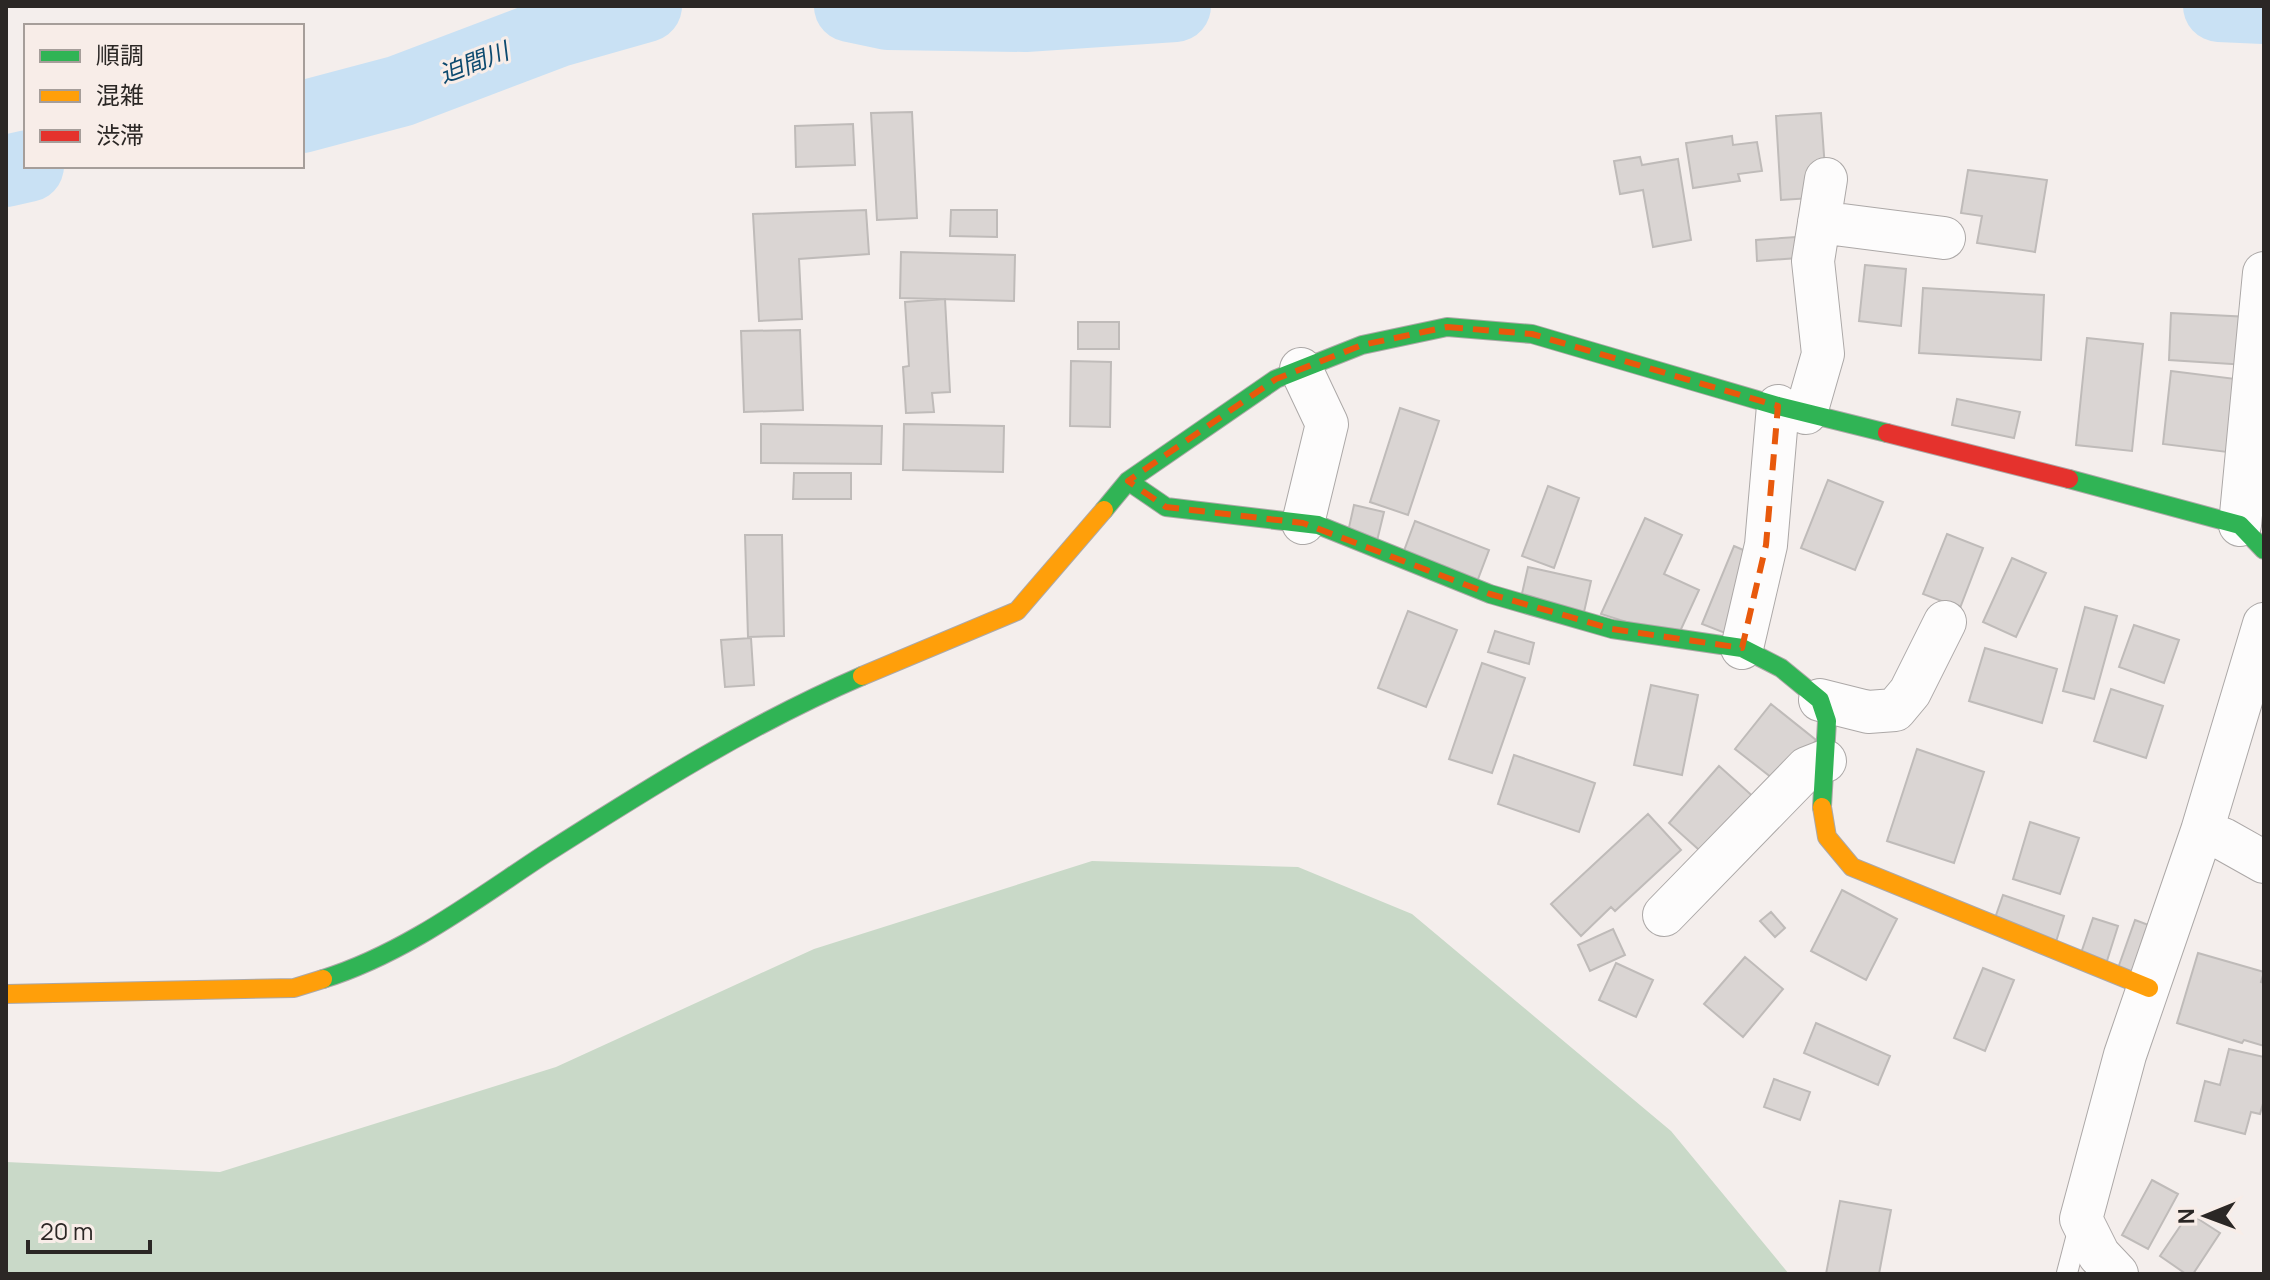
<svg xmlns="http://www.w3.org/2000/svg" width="2270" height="1280" font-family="Manrope,'Noto Sans JP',sans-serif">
<rect width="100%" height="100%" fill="#f4eeec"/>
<path fill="#c9d9c8" d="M1092 861 1298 867 1412 914 1671 1131 1789 1274H6V1162L220 1172 556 1067 814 949Z"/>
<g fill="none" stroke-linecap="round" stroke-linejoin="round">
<path stroke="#c9e1f4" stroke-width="72" d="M850 6 888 14 1025 16 1175 6
M2219 6 2264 8
M302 117 400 91 558 31 646 6
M6 171 28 166"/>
</g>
<path fill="#dad5d3" stroke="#bfbbb9" stroke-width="2" d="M912 112 917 218 877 220 871 113Z
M1821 113 1827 197 1781 200 1776 116Z
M853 124 855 165 796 167 795 126Z
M1732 136 1733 145 1757 142 1762 171 1738 174 1740 181 1693 188 1686 143Z
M1640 157 1642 165 1678 159 1691 240 1653 247 1643 190 1620 194 1614 161Z
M1968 170 2047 180 2035 252 1977 243 1982 216 1961 213Z
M866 210 869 254 799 259 802 319 759 321 753 214Z
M951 210H997V237L950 236Z
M1796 237 1798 258 1757 261 1756 240Z
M901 252 1015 255 1014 301 900 298Z
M1865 265 1906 269 1901 326 1859 321Z
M1923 288 2044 295 2041 360 1919 353Z
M945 299 950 392 932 393 934 412 906 413 903 367 909 366 905 302Z
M2171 313 2250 317 2247 365 2169 360Z
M1078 322H1119V349H1078Z
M800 330 803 410 744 412 741 331Z
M2087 338 2143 344 2132 451 2076 445Z
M1071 361 1111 362 1110 427 1070 426Z
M2171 371 2252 381 2243 454 2163 444Z
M1957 399 2020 412 2014 438 1952 425Z
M1400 408 1439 421 1408 515 1370 502Z
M761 424 882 426 881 464 761 463Z
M904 424 1004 426 1003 472 903 470Z
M794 473H851V499H793Z
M1828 480 1883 502 1855 570 1801 548Z
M1548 486 1579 498 1554 568 1522 556Z
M1354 505 1384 512 1375 549 1346 541Z
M1645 518 1682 535 1664 574 1699 590 1677 638 1601 614Z
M1415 521 1489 550 1475 587 1401 559Z
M1947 534 1983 548 1960 608 1923 594Z
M745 535H782L784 636 748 637Z
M1734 546 1769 561 1738 638 1702 624Z
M2012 558 2046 573 2016 637 1983 622Z
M1528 567 1591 581 1582 621 1519 607Z
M2085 607 2117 616 2094 699 2063 691Z
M1408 611 1457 630 1426 707 1378 688Z
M2134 625 2179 640 2164 683 2119 667Z
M1495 631 1534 643 1529 664 1488 652Z
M751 638 754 685 725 687 721 640Z
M1985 648 2057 669 2042 723 1969 701Z
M1482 663 1525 678 1492 773 1449 759Z
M1651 685 1698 695 1682 775 1634 765Z
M2111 689 2163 706 2146 758 2094 741Z
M1771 704 1816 740 1781 785 1735 749Z
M1917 749 1984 772 1954 863 1887 841Z
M1514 755 1595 783 1579 832 1498 804Z
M1719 766 1757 800 1707 857 1669 823Z
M1648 814 1681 850 1615 911 1611 907 1581 936 1551 904Z
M2030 822 2079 838 2060 894 2013 879Z
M1842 890 1897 919 1866 980 1811 951Z
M2003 895 2064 916 2055 945 1993 924Z
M1771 912 1785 928 1775 937 1760 921Z
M2093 918 2118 926 2106 964 2080 956Z
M2135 920 2162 930 2144 980 2117 971Z
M1613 929 1625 955 1590 971 1578 945Z
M2198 953 2264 972 2261 982 2264 983V1046L2244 1040 2242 1043 2177 1023Z
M1745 957 1783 989 1743 1037 1704 1004Z
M1616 963 1653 980 1636 1017 1599 1000Z
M1983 968 2014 980 1985 1051 1954 1038Z
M1816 1023 1890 1056 1878 1085 1804 1053Z
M2229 1049 2264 1057V1100L2260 1114 2251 1112 2245 1134 2195 1121 2205 1081 2220 1085Z
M1774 1079 1810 1092 1800 1120 1764 1107Z
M2152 1180 2178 1194 2148 1249 2122 1235Z
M1840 1201 1891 1210 1879 1274H1826Z
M2189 1213 2220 1233 2193 1274H2186L2160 1256Z"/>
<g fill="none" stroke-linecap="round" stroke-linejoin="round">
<g stroke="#aca8a7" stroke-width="22">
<path id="lane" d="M2067 1273 2080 1223"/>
</g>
<g stroke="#aca8a7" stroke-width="44">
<path id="street" d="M1819 222 1944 238
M1301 369 1327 424 1303 523
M1806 413 1823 354 1813 261 1826 179
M2240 525 2264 273
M1742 648 1766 545 1778 406
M1820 700 1868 712 1895 710 1910 692 1945 622
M2202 831 2223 839 2264 862
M1664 915 1807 768 1825 761
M2117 1274 2099 1255 2081 1219 2125 1055 2202 831 2264 624"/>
</g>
<g stroke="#aca8a7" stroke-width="20">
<path id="fast" d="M2069 479 2240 525 2264 550
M1128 481 1166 507 1318 525 1490 594 1612 629 1742 648 1781 668 1820 700 1827 721 1822 807
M1104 510 1128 481 1276 379 1362 345 1447 327 1532 334 1778 406 1887 433
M323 979C404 954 475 900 545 854 647 789 750 724 862 676"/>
</g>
<g stroke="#aca8a7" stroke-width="20">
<path id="slow" d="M862 676 1017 611 1104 510
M1822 807 1827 837 1852 867 2149 988
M6 994 294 988 323 979"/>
</g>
<g stroke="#aca8a7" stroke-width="20">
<path id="jam" d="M1887 433 2069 479"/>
</g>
<use href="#lane" stroke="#fdfcfc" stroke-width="20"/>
<use href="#street" stroke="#fdfcfc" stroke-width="42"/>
<use href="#fast" stroke="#30b455" stroke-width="18"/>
<use href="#slow" stroke="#ff9f0a" stroke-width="18"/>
<use href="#jam" stroke="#e5322d" stroke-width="18"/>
</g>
<path fill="none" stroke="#e8590c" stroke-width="6" stroke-dasharray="16 10" stroke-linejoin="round" d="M1447 327 1532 334 1778 406 1766 545 1742 648 1612 629 1490 594 1303 523 1166 507 1128 481 1276 379 1362 345Z"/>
<g text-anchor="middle" stroke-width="6" stroke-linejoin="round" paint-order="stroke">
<g font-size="24" font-style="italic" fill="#0d4a6f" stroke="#f8ede8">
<text transform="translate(474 63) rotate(-21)" y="8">迫間川</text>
</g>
</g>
<rect width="2270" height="1280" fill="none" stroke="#2b2725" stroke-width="16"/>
<rect x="24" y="24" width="280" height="144" fill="#f8ede8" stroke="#a69e9a" stroke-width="2"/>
<rect x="40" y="50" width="40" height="12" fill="#30b455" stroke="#a69e9a" stroke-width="2"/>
<text x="96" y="64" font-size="24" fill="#2b2725">順調</text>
<rect x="40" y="90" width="40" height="12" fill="#ff9f0a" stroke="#a69e9a" stroke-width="2"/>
<text x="96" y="104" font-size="24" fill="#2b2725">混雑</text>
<rect x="40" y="130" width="40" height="12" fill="#e5322d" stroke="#a69e9a" stroke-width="2"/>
<text x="96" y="144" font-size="24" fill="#2b2725">渋滞</text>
<g transform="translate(2206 1216) rotate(269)" stroke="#f8ede8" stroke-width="6" paint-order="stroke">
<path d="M0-6L14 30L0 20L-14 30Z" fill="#2b2725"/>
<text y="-12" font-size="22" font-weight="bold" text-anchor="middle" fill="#2b2725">N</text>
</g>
<path d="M28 1240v12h122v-12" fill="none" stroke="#2b2725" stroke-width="4"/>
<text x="40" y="1240" font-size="24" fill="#2b2725" stroke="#f8ede8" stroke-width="6" paint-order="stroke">20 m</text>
</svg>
